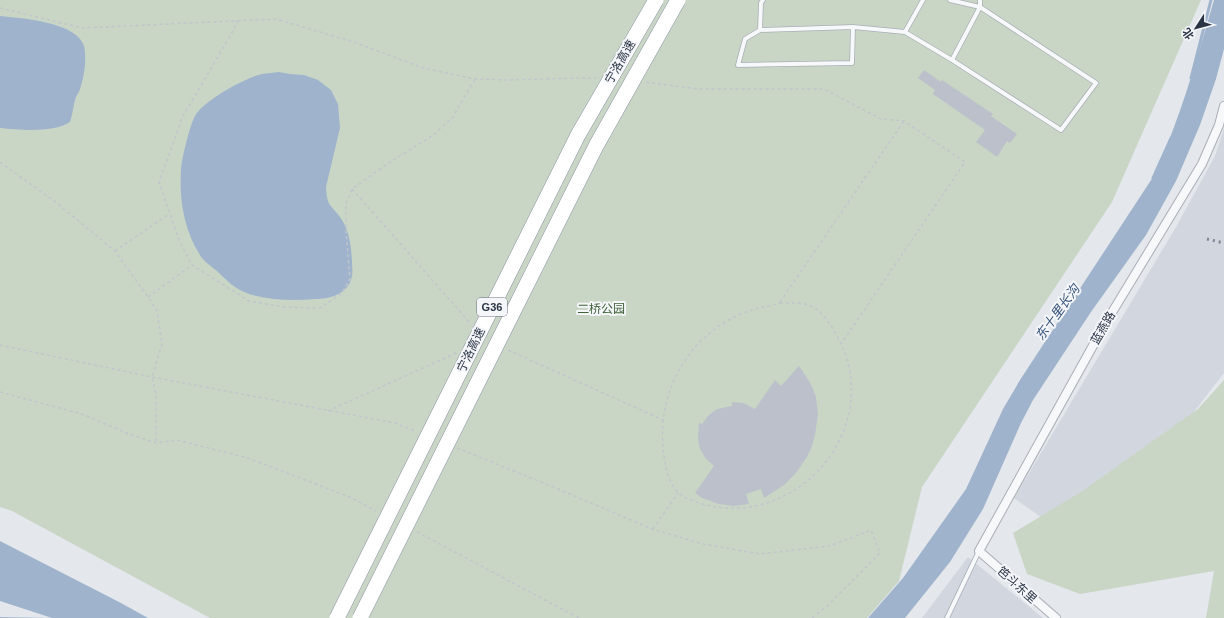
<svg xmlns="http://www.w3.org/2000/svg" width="1224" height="618" font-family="Helvetica,'Noto Sans SC',sans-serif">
<rect width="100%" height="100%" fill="#e4e7ec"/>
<path fill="#d2d6de" d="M1224 128V373L1180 430 1052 525 1014 498 1176 227 1215 156Z
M968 557 1043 618H922Z"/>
<path fill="#c9d6c5" d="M0 0H1201L1112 202 922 487 899 581 867 618H210L12 511 0 507Z
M1224 380V618H1206L1214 571 1080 594 1027 574 1013 533 1081 492 1198 409Z"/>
<path fill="#9fb4cc" d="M1214 0H1224V49L1216 79 1200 125 1176 181 1146 235 1091 312 1033 400 1021 423 983 509 950 562 905 618H868L903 578 966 489 1003 409 1020 380 1155 174C1180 118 1197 59 1214 0Z
M0 16C21 18 77 22 84 46 87 59 84 77 80 89 79 92 77 95 76 97 73 105 73 114 70 122 54 133 19 130 0 128Z
M279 72 290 74 304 75 318 80 331 90 338 104 340 128 326 187C327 209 332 204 342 220 350 233 351 247 352 261 352 266 353 272 352 276 349 294 330 299 315 299 293 301 269 300 249 294 235 289 227 281 217 271 211 266 204 262 200 255 184 230 179 199 181 171 181 161 191 119 197 113 207 99 242 80 258 75 265 73 273 73 279 72Z
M0 541 121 603 148 618H0Z"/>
<path fill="#e4e7ec" d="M0 601 52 618 0 617Z"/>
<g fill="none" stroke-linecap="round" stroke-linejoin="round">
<path stroke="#9fb4cc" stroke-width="3" d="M1191 78 1211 0
M1153 178 1171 138"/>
</g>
<path fill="#bbc0ca" d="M924 70 941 82 942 80 993 114 991 116 1017 134 1010 143 1007 141 997 157 976 142 985 130 933 94 935 90 918 78Z
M799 366 809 381 813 389 816 397 818 414 815 435 812 446 807 457 796 473 784 485 764 498 761 489 746 494 749 504 734 506 719 504 702 498 695 493 714 466 706 459 700 449 698 440 699 423 702 424 708 416 717 409 732 406V402L743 403 755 409 775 380 781 386Z"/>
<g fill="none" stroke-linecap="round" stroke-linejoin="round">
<g stroke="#a9aeb7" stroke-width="5.5">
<path id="lane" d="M763 0 761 3 760 30 745 39 738 65 852 63 853 27
M760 30 853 27 905 32 952 60 1061 130 1096 83 980 7 950 0
M905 32 923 0
M952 60 980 7V0
M947 618 979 551"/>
</g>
<g stroke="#a9aeb7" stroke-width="10">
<path id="street" d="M1056 618 979 551 1105 324 1202 164 1219 125 1224 106"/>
</g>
<path stroke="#c2c5cb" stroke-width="1.5" stroke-dasharray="3 3" stroke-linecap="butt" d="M0 8 82 28 276 19 354 42 423 68 475 79 508 80 579 78H596
M238 20 233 31 183 116 159 182 179 240 192 265 249 301 284 307 320 308 342 293 350 279 346 231V204L352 189 390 162 432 136 452 118 475 79
M646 82 698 89H824L881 119 904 121 965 162 841 344
M0 162 58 204 115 251 148 297 157 311 162 344 152 377 156 394V443
M352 189 471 324
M115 251 169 214
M148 297 192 265
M780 302 904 121
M780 303C790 303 801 302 811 306 823 312 831 325 837 336 884 419 809 520 717 507 704 505 689 501 679 493 670 486 667 472 665 462 657 420 668 377 697 345 712 329 732 316 752 310 761 307 771 306 780 303Z
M0 345 152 377 395 423 417 432
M508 350 663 420
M0 392 82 414 129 434 156 443 177 440 248 458 352 498 376 511
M328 411 456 353
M457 448 551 486 652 529 703 544 760 554 830 546 871 530 880 553 827 606 812 618
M653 529 678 493
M417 532 579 618"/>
<use href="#lane" stroke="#f7f8fa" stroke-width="4"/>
<use href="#street" stroke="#f7f8fa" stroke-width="8"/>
<path stroke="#7d8696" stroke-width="3" stroke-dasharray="2 4" stroke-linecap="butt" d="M1207 239 1224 243"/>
<g stroke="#8b94a3" stroke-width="16" stroke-linecap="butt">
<path id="highway-bridge" d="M337 618 578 135 656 0
M360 618 596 146 678 0"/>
</g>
<use href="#highway-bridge" stroke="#fff" stroke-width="15"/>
</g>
<g text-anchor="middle" stroke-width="4" stroke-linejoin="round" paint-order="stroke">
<rect fill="#f4f6f9" stroke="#676e7b" stroke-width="1" x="477" y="298" width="30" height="18" rx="3"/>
<g font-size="11" font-weight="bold" fill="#2b3445">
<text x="492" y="311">G36</text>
</g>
<g font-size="12" fill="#2b3445" stroke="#f4f6f9">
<text transform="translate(620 62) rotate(-60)" y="4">宁洛高速</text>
<text transform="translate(1103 328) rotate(-60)" y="4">蓝燕路</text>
<text transform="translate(471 350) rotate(-64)" y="4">宁洛高速</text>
<text transform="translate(1017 585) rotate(42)" y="4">笆斗东里</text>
</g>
<g font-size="12" fill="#3f6138" stroke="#f4f6f9">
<text x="601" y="313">二桥公园</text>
</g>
<g font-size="13" font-style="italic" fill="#34527a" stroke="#f4f6f9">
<text transform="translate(1057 312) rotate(-54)" y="5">东十里长沟</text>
</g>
</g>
<g transform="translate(1196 28) rotate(234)" stroke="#f4f6f9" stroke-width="3" paint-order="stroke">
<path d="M0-3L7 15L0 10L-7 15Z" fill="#2b3445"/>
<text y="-6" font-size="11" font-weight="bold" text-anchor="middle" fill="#2b3445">北</text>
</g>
</svg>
